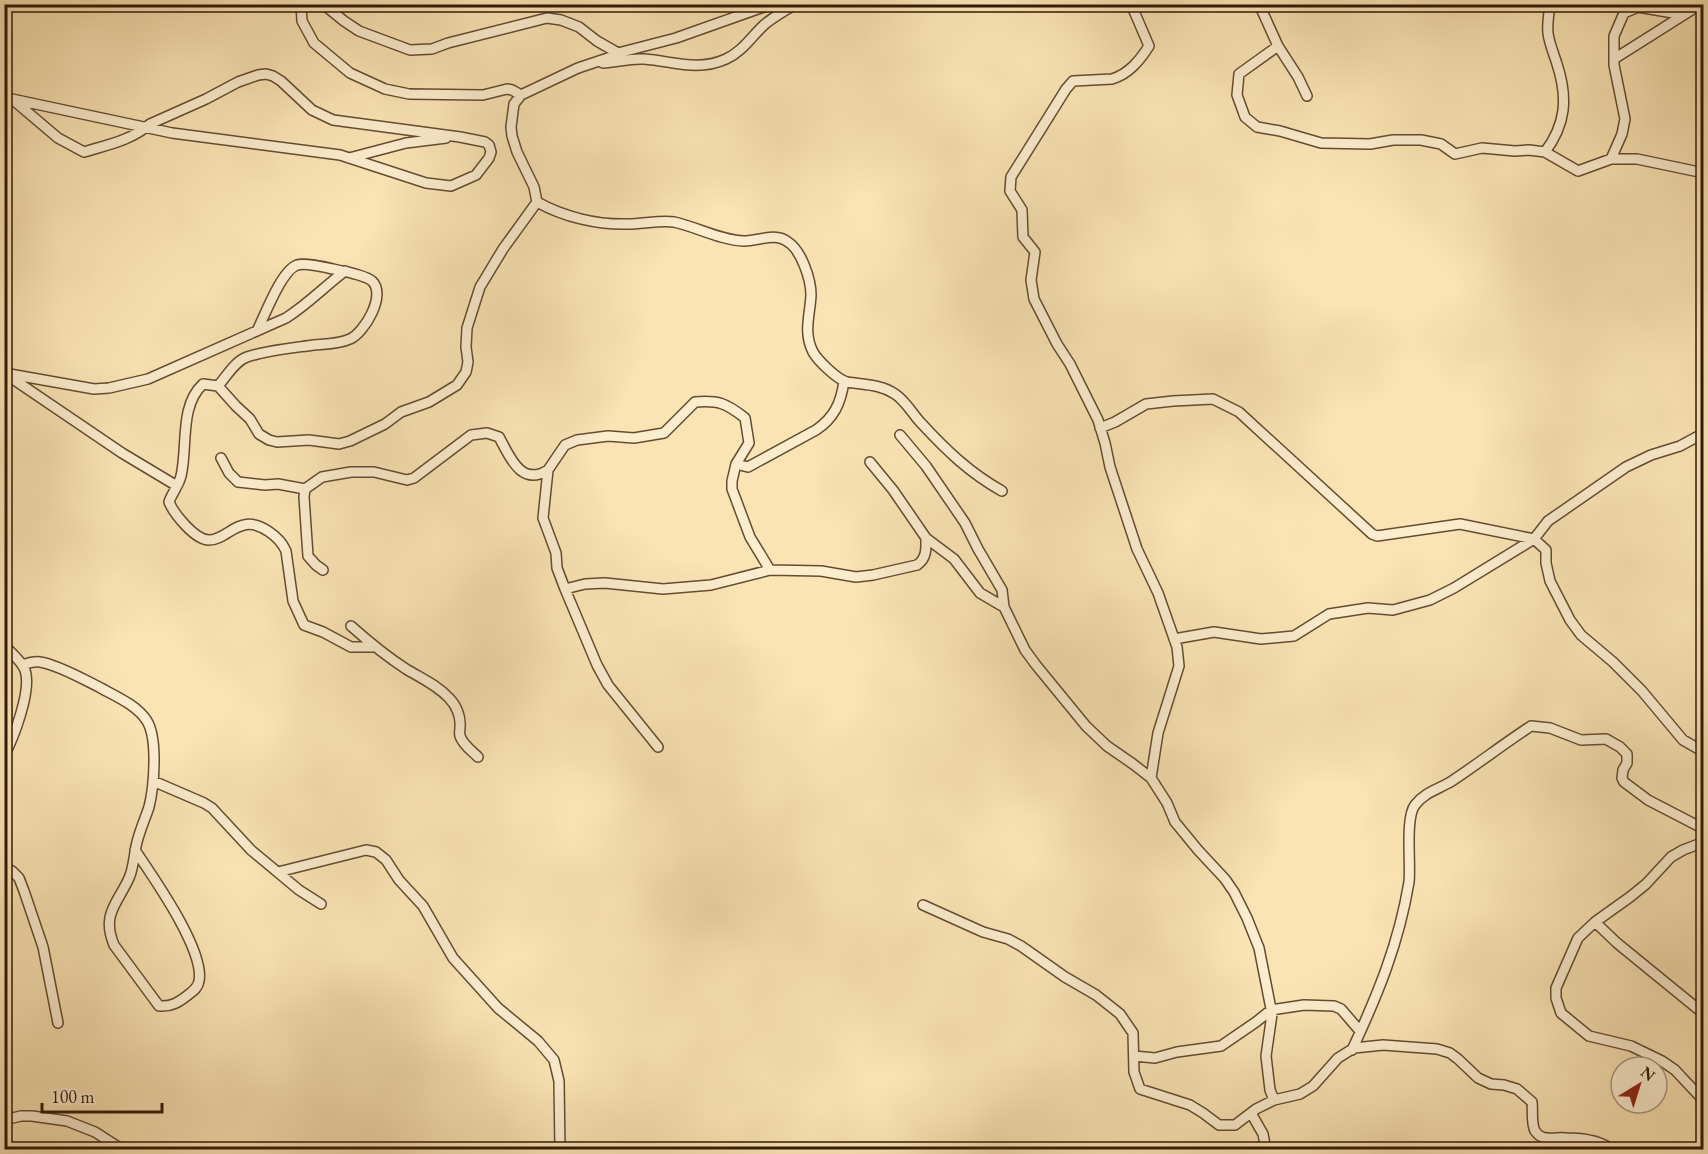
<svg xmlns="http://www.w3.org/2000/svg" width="1708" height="1154" font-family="'EB Garamond',serif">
<rect width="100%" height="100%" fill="#fae4b4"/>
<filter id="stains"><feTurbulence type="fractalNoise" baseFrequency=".00333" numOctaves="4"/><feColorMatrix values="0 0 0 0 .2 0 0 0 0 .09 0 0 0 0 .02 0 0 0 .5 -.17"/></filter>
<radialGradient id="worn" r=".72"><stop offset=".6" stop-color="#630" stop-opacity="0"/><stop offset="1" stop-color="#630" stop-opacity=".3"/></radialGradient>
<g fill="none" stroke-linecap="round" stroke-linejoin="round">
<g stroke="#644c32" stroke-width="12">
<path id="minor" d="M301 4 302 21 314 43 350 73 385 89 409 94 483 95 507 89 512 90 521 95
M323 4 344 21 359 31 410 50 432 49 448 43 547 18 561 20 579 27 597 41 618 53
M1131 4 1149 46C1140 60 1129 74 1112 79L1073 81 1066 89 1011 177 1010 191 1022 210 1023 237 1035 252 1031 280 1034 299 1057 344 1070 364 1098 420 1105 443 1110 467 1137 549 1158 593 1177 647 1179 666 1158 733 1151 778
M1259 4 1278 46 1298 77 1307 96
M1278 46 1239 74 1237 95 1245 117 1257 127 1280 131 1321 143 1370 144 1393 140H1421L1441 144 1455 154 1482 148 1515 151 1529 150 1545 152 1578 171 1611 159H1637L1704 173
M1614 59 1701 4
M603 63C617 62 631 58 644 59 673 61 697 72 726 59 742 52 752 36 764 25 773 17 785 11 795 4
M4 96 12 99 58 138 84 152C107 145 132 140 150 124L206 99 238 82 258 75 266 74 273 76 281 81 312 110 333 120 460 137 485 142 489 145 491 152 489 158 476 175 451 186 426 183 340 155 172 133 12 99
M1545 152C1566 124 1568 98 1557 64 1554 54 1549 43 1548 33 1547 24 1549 13 1550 4
M349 158 406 143 446 138
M1611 159 1622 134 1625 119 1614 65V36L1624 13 1638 7 1673 13 1680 17
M537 202C564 217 597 225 628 224 642 224 661 220 674 222 697 227 720 240 744 241 759 241 775 232 788 242 801 250 811 279 811 295 810 316 803 332 813 352 818 361 838 380 847 382 864 385 880 384 895 394 906 401 913 415 922 424 947 451 970 473 1002 491
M4 373 94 389 109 388 148 379 286 318C308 304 324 287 345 271
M7 375 122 453 177 486
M218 386C226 377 235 361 247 357 268 350 292 348 314 345 326 344 339 344 350 339 364 333 387 295 372 281 368 277 349 272 342 271 332 269 306 262 297 265 281 271 265 315 257 331
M1100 428 1115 422 1146 404 1173 401 1213 399 1239 412 1372 534 1377 536 1460 524 1534 539 1546 550V563L1550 581 1570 620 1581 635 1613 662 1642 691 1683 740 1704 752
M900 435 926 466 965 523 978 549 1002 590 1004 607 1025 650 1036 665 1086 726 1107 746 1133 764 1151 778 1167 803 1175 822 1198 850 1225 879 1234 892 1247 918 1259 948 1272 1014 1266 1056 1270 1090 1274 1100
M221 458 229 473 238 482 265 485 278 484 305 489
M870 462 893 490 926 538 954 559 980 593 1004 607
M736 464 748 467 816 430C834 418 841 403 844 381
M323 570 316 565 308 556 304 497 305 489 322 477 351 472H374L407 480 414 478 471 435 487 433 499 437C510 457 521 487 548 470
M565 589 585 584 605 583 663 589 711 585 770 570 821 571 856 577 873 575 917 565C927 558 926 549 926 538
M351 626C369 642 386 656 406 669 421 678 437 685 449 698 456 705 461 716 460 727 460 732 459 731 460 736 463 745 472 751 478 757
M1174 639 1214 632 1261 639 1294 636 1329 614 1368 608 1393 610 1430 600 1454 588 1534 539 1548 521 1626 467 1651 455 1680 446 1704 433
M4 645C11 653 21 660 25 670 32 690 14 737 4 756
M374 647H351L323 632 304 625 293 601 286 551C280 537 259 521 244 525 232 527 222 540 209 540 195 540 174 514 169 502 172 493 179 485 181 476 188 447 179 406 203 384L218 386 236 406 250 419 259 434 269 440 277 442 309 440 339 444 350 441 385 424 401 412 429 402 457 385 466 372 468 362 466 347 467 328 480 287 503 249 537 202 534 187 517 152 512 136 511 127 514 104 521 95 578 68 611 57 618 53 676 38 772 4
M22 665C28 663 34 661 40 662 56 664 85 680 99 687 115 696 137 705 147 721 158 739 154 787 149 807 145 819 140 830 137 842 134 853 134 867 129 878 118 903 101 914 114 945L159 1006C172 1007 179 1002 188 995 193 991 198 988 199 981 205 950 153 877 135 850
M658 747 608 685 597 665 565 589 557 568 556 553 543 518 548 470 565 445 577 440 608 436 634 438 664 433 695 402C718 400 726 403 745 418L749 443 736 464 732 481V489L750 537 770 570
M153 781 204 803 212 808 251 850 299 890 321 904
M1704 842 1683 850 1671 857 1646 884 1630 897 1595 922 1578 938 1556 988V998L1561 1013 1589 1036 1631 1046 1662 1061 1675 1070 1704 1101
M4 867 12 871 19 878 24 891 43 947 58 1023
M278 872 366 850 376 852 386 860 399 880 423 906 453 958 498 1008 538 1041 554 1060 559 1081 560 1150
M923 905 983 932 1008 939 1021 946 1065 977 1096 995 1120 1014 1133 1033 1134 1072 1140 1089 1190 1105 1203 1113 1219 1125H1235L1256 1109 1274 1100 1300 1094 1313 1086 1338 1058 1354 1048 1383 1045 1437 1049 1450 1053 1458 1059 1478 1078 1491 1084 1504 1085 1517 1089 1532 1102C1533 1111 1531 1123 1535 1131 1538 1135 1542 1138 1547 1138 1553 1139 1560 1137 1566 1138 1581 1138 1600 1140 1612 1150
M1595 922 1617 943 1704 1014
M1352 1050C1378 994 1399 943 1409 882 1411 864 1405 818 1415 805 1425 792 1439 789 1452 781 1479 763 1505 743 1531 726L1550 728 1581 740 1606 739 1620 747 1627 754V763L1623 770 1622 778 1624 782 1648 800 1704 829
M1134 1056 1155 1058 1177 1052 1221 1046 1256 1022 1271 1010 1304 1005 1334 1006 1341 1009 1360 1031
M1251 1113 1263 1134 1266 1150
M4 1120 21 1116H32L67 1121 95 1132 123 1150"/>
</g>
<use href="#minor" stroke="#fcedce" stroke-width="9"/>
</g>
<rect width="1708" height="1154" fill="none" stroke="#fae4b4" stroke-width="24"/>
<rect x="6" y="6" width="1696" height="1142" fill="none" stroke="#321907" stroke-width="3"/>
<rect x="12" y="12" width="1684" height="1130" fill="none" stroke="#321907" stroke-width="1.5"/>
<g transform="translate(1639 1085) rotate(38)"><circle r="28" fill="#fcedce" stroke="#ab987e" stroke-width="1.5"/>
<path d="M0-4.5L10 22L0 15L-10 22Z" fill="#8f2418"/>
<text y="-9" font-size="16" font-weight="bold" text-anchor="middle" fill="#321907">N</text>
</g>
<path d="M42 1103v9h120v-9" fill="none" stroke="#321907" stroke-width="3"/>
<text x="51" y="1103" font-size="18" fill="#321907" stroke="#fcedce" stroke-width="4.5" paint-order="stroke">100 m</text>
<rect width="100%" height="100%" filter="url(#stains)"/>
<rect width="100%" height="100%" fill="url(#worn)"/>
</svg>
